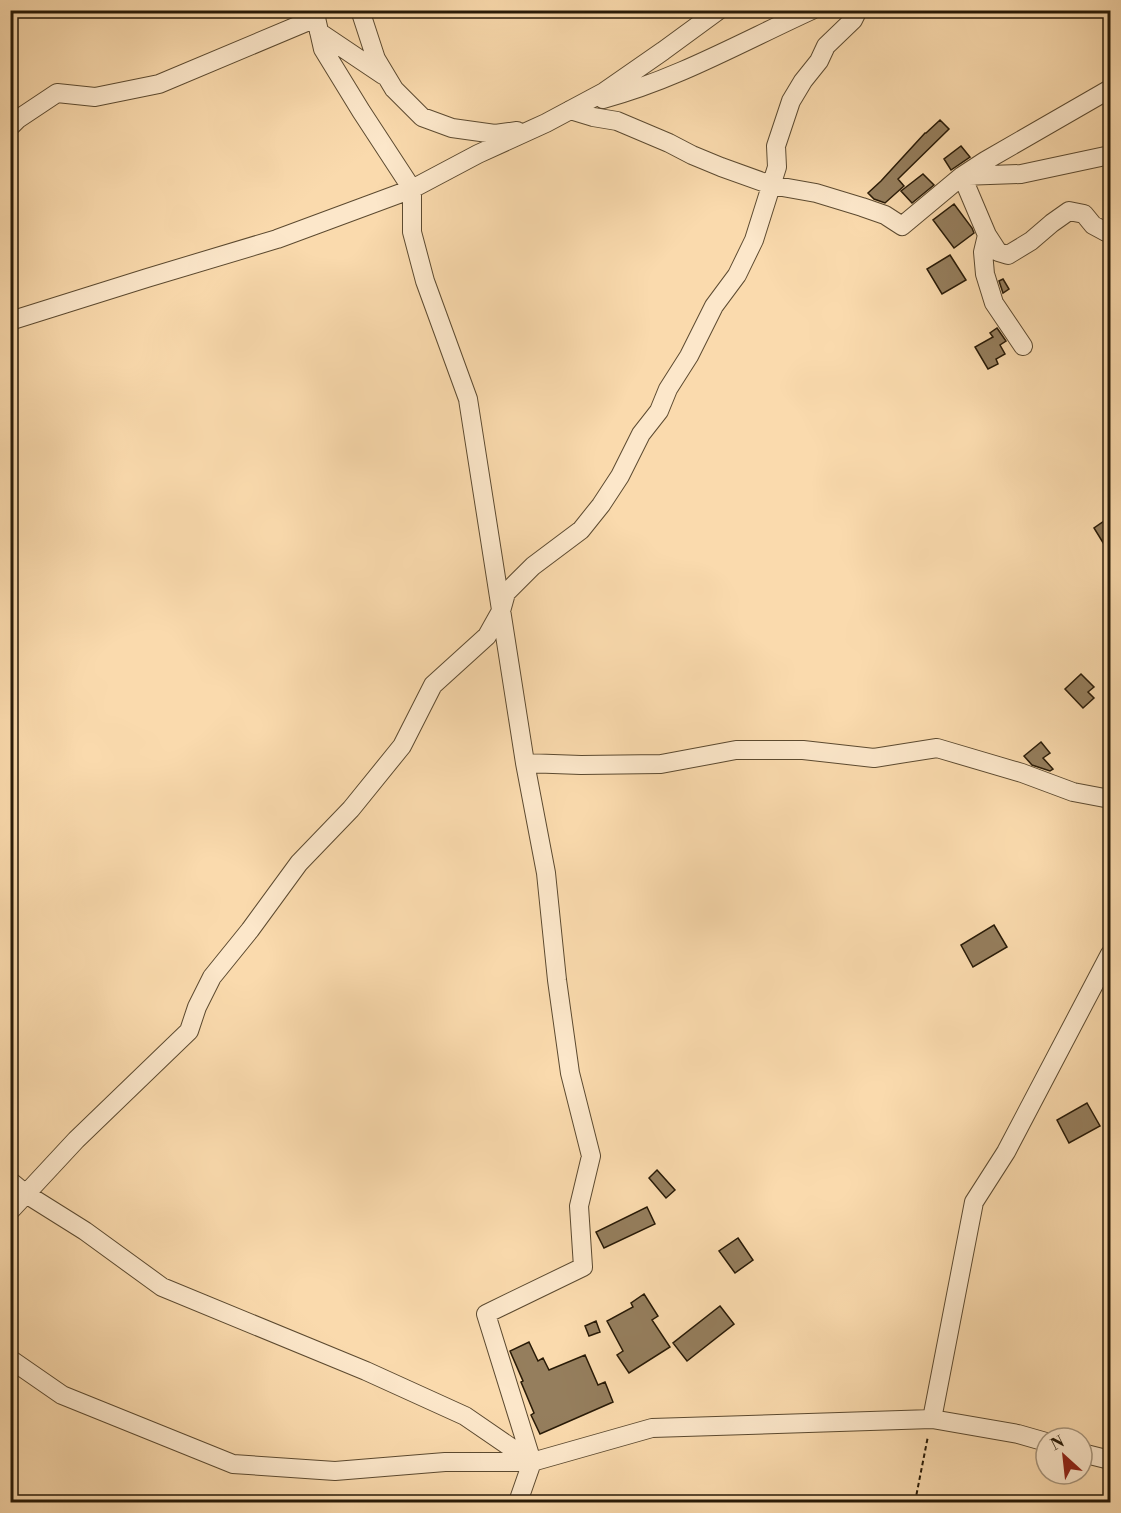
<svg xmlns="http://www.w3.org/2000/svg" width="1121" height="1513" font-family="'Libre Bodoni',serif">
<rect width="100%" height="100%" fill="#fadaad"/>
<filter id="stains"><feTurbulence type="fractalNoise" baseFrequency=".00333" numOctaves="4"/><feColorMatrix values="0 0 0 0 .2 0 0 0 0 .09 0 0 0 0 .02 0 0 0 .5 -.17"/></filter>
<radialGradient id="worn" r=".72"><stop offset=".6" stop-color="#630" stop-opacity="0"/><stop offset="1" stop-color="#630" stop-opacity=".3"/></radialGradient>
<path fill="#957e5d" stroke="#281a07" stroke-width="1.5" d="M940 120 949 129 898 179 904 186 885 203 874 199 868 193 881 181 925 133H926Z
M961 146 970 157 951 170 944 159Z
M923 174 934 185 912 203 901 191Z
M954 204 972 228 974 233 954 248 933 220Z
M950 255 966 280 942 294 927 269Z
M1003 279 1009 289 1003 293 999 281Z
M997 328 1006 341 1000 345 1005 354 996 359 998 364 988 369 975 347 993 337 990 333Z
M1110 517V554L1094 528Z
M1081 674 1094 687 1088 692 1094 698 1083 708 1065 689Z
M1041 742 1050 753 1043 758 1053 769 1050 771 1032 765 1024 756Z
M994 925 1007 947 973 967 961 945Z
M1087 1103 1100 1126 1069 1143 1057 1120Z
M657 1170 675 1190 666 1198 649 1178Z
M647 1207 655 1224 604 1248 596 1232Z
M738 1238 753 1260 735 1273 719 1251Z
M644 1294 658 1316 652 1320 670 1347 629 1373 617 1355 623 1351 607 1321 633 1307 631 1303Z
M720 1306 734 1324 687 1361 673 1343Z
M596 1321 600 1332 589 1336 585 1326Z
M529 1342 538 1361 543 1358 549 1370 585 1355 598 1385 605 1382 613 1402 540 1434 531 1415 534 1413 521 1382 523 1381 510 1351Z"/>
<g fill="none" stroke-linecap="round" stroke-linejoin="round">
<g stroke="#5c4a30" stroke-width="20">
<path id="minor" d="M360 10 376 59 394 89 422 117 452 128 495 134 517 131
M316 18 323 49 361 111 412 189V232L425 281 468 399 525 763 546 873 557 980 570 1073 591 1156 579 1206 583 1267 486 1314 532 1462 518 1502
M319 32 383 75
M603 99C675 80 744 41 812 10
M570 110 593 117 617 121 669 143 692 155 721 167 771 185 816 193 862 207 885 215 902 226 962 176 985 161 1110 89
M10 127 18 119 57 93 95 97 159 84 316 18 319 10
M987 235 998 252 1008 255 1031 241 1052 223 1069 211 1084 214 1093 225 1106 232
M10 321 147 278 277 239 412 189 478 154 546 123 604 92 663 51 719 10
M1023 346 994 303 985 274 983 252 987 235 962 176 1021 174 1110 155
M525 763 581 765 661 764 736 750H803L874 758 937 748 1022 773 1073 792 1110 799
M10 1181 26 1194 85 1231 162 1287 366 1371 465 1416 532 1462
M10 1211 76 1140 189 1031 197 1007 212 977 250 930 299 863 351 809 402 746 433 685 487 636 501 611 506 593 533 566 581 530 601 505 620 476 641 434 659 411 668 389 689 356 714 306 737 275 754 240 777 167 776 146 791 101 803 81 819 61 826 46 853 20 858 10
M10 1359 62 1395 233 1464 335 1471 445 1462H532L652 1428 932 1419 1018 1434 1046 1442
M932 1419 974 1202 1006 1152 1110 954
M1082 1453 1110 1460"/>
</g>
<path stroke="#281a07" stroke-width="2" stroke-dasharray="4.5 3" stroke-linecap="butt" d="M915 1502 928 1436"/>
<use href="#minor" stroke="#fce7ca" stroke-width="18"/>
</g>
<rect width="1121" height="1513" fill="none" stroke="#fadaad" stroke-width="36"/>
<rect x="12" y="12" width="1097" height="1489" fill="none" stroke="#281a07" stroke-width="3"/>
<rect x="18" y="18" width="1085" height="1477" fill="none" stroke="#281a07" stroke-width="1.5"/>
<g transform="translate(1064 1456) rotate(333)"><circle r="28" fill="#fce7ca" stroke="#a7957c" stroke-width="1.5"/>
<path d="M0-4.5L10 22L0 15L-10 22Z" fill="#8f2418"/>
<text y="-9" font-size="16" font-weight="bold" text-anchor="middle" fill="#281a07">N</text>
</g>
<rect width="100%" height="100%" filter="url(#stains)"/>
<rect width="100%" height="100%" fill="url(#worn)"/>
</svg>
